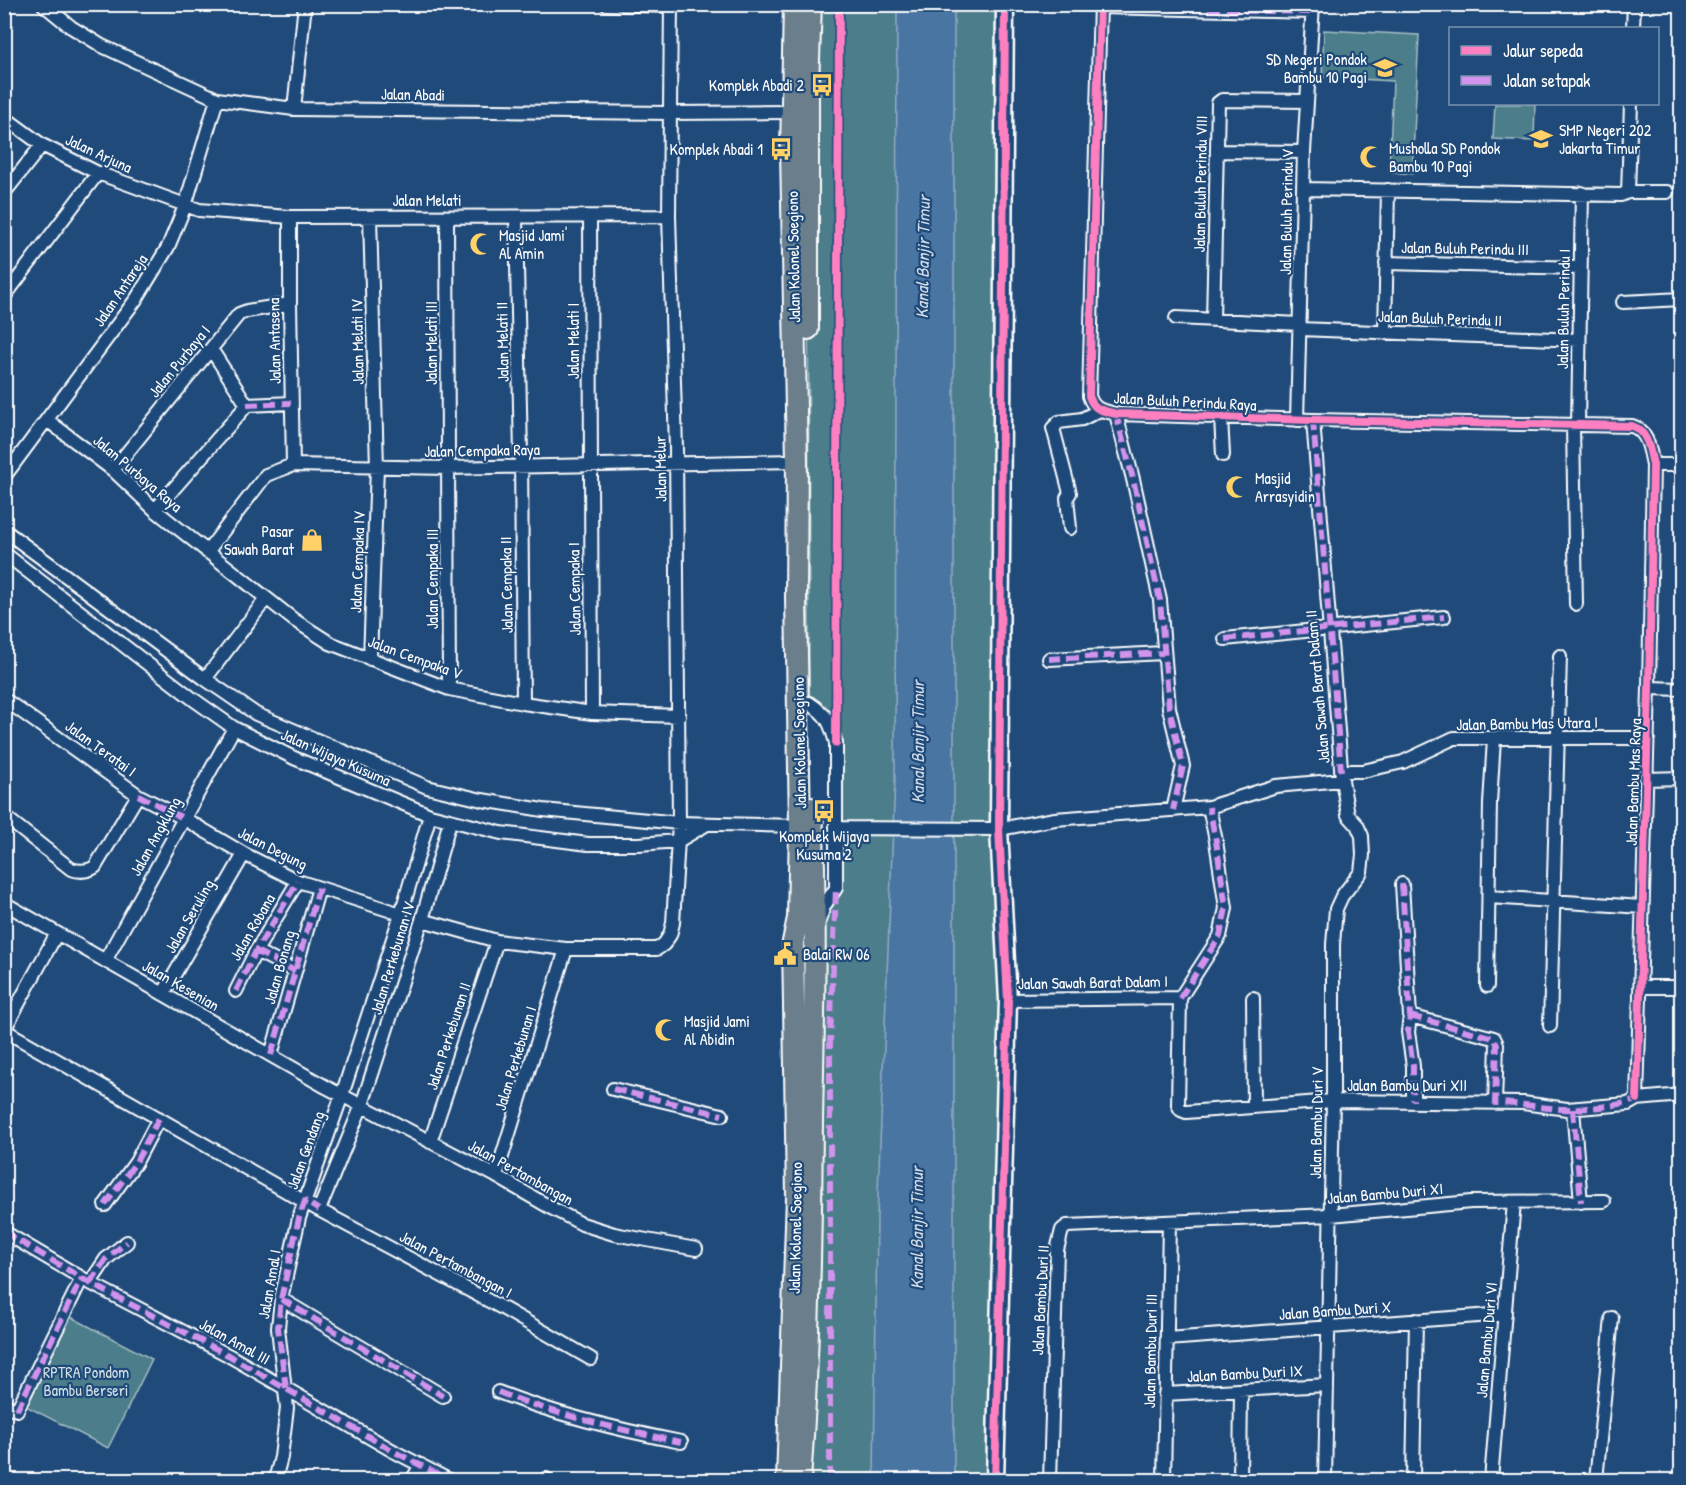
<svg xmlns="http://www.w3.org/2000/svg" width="1686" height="1485" font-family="'Patrick Hand',sans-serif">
<rect width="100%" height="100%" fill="#1f4a7a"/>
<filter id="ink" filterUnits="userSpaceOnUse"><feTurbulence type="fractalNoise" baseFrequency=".0167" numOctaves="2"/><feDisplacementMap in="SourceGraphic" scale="12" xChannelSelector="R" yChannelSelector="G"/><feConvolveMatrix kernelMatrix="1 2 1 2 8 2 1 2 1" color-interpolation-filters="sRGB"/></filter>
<g filter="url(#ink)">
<path fill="#4c7e8a" stroke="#a6bec4" stroke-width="1.5" d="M811 5H839L838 466 841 5H1005L999 829 1008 1000 995 1480H800L815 931 836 888V743L809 703 808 86Z
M1324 30 1419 35 1412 174 1389 172 1393 81 1322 77Z
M1495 104H1535L1534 141 1493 139Z
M65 1314 152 1359 108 1448 20 1403Z"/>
<path fill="#4874a3" stroke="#91acc8" stroke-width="1.5" d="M897 5H954V1480H874L877 1217 895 780Z"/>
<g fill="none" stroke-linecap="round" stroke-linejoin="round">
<g stroke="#fff" stroke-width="16">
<path id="street" d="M43 4 71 27 102 46 217 99 294 109 670 113 796 112
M606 4 670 6
M1100 4 1089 396C1094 411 1102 410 1116 414L1313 420 1632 426C1648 431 1650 451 1653 465L1649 688 1637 1099
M1100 7 1312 12
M1633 28 1634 4
M294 109 305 4
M4 117 42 145 98 173 199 210 290 217 669 216
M1218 151 1304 152
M1304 189 1621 195 1628 192 1631 104
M1628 192H1667
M4 193 42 145
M290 217V304L293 465
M447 217 449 689
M516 217 521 455 523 703
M590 217 592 713
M1386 263 1580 268
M4 297 98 173
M1623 302 1682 299
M1176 318 1300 324
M1213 320 1218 103 1222 100 1306 101
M1300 329 1579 340
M1385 333 1388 190
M211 349 247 405
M1116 414 1133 479 1160 600 1169 708 1183 766 1173 810
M1221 417 1223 455
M47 420 113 470 155 510 294 620 330 643 449 689 523 703 592 713 679 716
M1297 420 1304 152 1313 4
M1313 420 1342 780 1348 815 1357 825 1362 836 1363 855 1361 872 1342 896 1336 909 1333 944V1101L1325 1480
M1573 425 1576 604
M1578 425 1582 193
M1653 465H1682
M113 470 239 314 247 311 290 304
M4 477 137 298 168 247 185 206 217 99
M155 510 247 405 291 403
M1070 528 1067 498 1070 493 1053 428 1059 422 1082 419 1100 410
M4 530 205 679 256 714 427 787 482 800 543 810 679 823 800 826
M207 552 266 475 293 465 448 468 797 461
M4 553 193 699 234 728 294 758 430 815 501 833 588 844H639L678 841 707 824
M1225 639 1444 617
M370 659 377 467 370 217
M1049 659 1163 653
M205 679 266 599
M1649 688 1682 689
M4 699 138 795 183 818 244 854 298 881 401 914
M809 703C827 715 830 721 836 743V888L824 906 819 921
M1341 771H1363L1403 762 1454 738H1648
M1646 779 1682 778
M4 816 71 869C80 872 87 872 95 867L138 795
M836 828 999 829 1055 819 1209 807 1276 786 1342 780
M1402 884 1410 1016 1408 1032 1413 1066V1101
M1489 897 1642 907
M4 903 326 1087 496 1176 553 1209 582 1224 614 1234 696 1249
M422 920 497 941 566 949H657L664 944 670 935 673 923 679 823 676 448 669 216 671 4
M256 951 295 971
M105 961 234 728
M1487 986 1490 803 1494 739
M1640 987H1682
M236 991 256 951 298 881
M163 994 244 854
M1180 998 1178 1105 1181 1110 1186 1112 1333 1101 1523 1103 1567 1109 1628 1104 1637 1099 1682 1095
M1180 998 1220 936 1226 908 1216 841 1209 807
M1253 998 1254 1107
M1008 1000 1180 998
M1410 1016 1494 1038 1497 1044 1495 1103
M1550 1026 1560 656
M4 1030 319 1210 504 1309 591 1359
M4 1030 57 933
M271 1055 319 888
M613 1089 722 1115
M1573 1109 1581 1202
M430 1142 497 941
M496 1176 566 949
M105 1205 136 1162 159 1118
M319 1210 362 1105 422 920 450 821
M4 1232 90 1283 228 1355 395 1452 449 1480
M90 1283 106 1259 127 1242
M281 1299 443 1396
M1167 1339 1505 1314
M498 1392C557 1415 619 1430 681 1442
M1165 1394 1327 1385
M4 1405 17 1410 82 1278
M275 1480 281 1457 287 1408 278 1328 281 1299 299 1218 342 1095 401 914 430 815
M412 1480 421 1465
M545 1480 546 1479
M1050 1480 1057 1250 1062 1230 1067 1226 1331 1215 1471 1202 1604 1201
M1164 1480 1169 1223
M1240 1480 1241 1390
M1413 1480 1416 1320
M1491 1480 1514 1202
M1596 1480 1612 1318"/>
</g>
<g stroke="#fff" stroke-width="21">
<path id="secondary" d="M995 1480 1008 1000 999 829 1005 4"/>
</g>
<g stroke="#fff" stroke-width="24">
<path id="primary" d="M808 329V86L811 4
M787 1480 797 1196 793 942 798 918 800 826 796 597 797 461 791 151 794 4
M800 1480C809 1361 811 1241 812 1122 814 1017 817 913 812 808"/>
</g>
<use href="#street" stroke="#1f4a7a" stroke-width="12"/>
<use href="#secondary" stroke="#1f4a7a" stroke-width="16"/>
<use href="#primary" stroke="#6b7e8b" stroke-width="20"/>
<path stroke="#d193ec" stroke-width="6" stroke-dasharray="12 6" stroke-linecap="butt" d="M1100 7 1312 12
M247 405 291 403
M1116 414 1133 479 1160 600 1169 708 1183 766 1173 810
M1313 420 1341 771
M1225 639 1444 617
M1049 659 1163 653
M138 795 183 818
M1402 884 1410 1016 1408 1032 1413 1066V1101
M256 951 295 971
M236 991 256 951 298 881
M1180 998 1220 936 1226 908 1216 841 1209 807
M1410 1016 1494 1038 1497 1044 1495 1103C1518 1103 1541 1108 1564 1109 1576 1110 1630 1105 1637 1099
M4 1030H5
M271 1055 319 888
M613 1089 722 1115
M1573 1109 1581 1202
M105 1205 136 1162 159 1118
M4 1232 90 1283 228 1355 395 1452 449 1480
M90 1283 106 1259 127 1242
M281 1299 443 1396
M286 1388 278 1328 281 1299 299 1218 305 1201 319 1210
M498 1392C557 1415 619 1430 681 1442
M17 1410 82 1278
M545 1480 546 1479
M830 1480V1042L836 888"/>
<g stroke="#1f4a7a" stroke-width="11">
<path id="cycleway" d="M1100 4 1089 396C1094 411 1102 410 1116 414L1313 420 1632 426C1648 431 1650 451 1653 465L1649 688 1637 1099
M836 743 839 4
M995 1480 1008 1000 999 829 1005 4"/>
</g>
<use href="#cycleway" stroke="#ff80c0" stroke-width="8"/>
</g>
</g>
<defs>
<g id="school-bare" transform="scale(1.8)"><path d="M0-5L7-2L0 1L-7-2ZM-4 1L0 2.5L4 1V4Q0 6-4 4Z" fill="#ffd166" stroke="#1f4a7a" stroke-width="2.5" paint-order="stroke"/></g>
<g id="bus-bare" transform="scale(1.8)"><path d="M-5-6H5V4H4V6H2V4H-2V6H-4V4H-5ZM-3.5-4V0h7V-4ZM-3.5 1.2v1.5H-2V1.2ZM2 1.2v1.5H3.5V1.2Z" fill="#ffd166" stroke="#1f4a7a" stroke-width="2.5" paint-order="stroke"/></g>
<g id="mosque-bare" transform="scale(1.8)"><path d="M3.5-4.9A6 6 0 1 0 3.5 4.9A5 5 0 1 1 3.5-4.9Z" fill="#ffd166" stroke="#1f4a7a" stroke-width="2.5" paint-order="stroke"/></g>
<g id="shop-bare" transform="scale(1.8)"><path d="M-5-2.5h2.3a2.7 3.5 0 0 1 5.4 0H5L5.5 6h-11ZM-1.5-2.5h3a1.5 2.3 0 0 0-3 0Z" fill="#ffd166" stroke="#1f4a7a" stroke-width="2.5" paint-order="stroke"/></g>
<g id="civic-bare" transform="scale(1.8)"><path d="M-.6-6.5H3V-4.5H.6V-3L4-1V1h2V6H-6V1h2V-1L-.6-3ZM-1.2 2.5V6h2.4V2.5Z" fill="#ffd166" stroke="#1f4a7a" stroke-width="2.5" paint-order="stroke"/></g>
</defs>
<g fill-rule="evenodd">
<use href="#school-bare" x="1385" y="68"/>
<use href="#bus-bare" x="822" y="85"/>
<use href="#school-bare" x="1541" y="139"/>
<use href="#bus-bare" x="781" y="149"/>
<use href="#mosque-bare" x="1371" y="157"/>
<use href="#mosque-bare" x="481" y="244"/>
<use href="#mosque-bare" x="1237" y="487"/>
<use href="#shop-bare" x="312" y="540"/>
<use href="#bus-bare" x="824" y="811"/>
<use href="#civic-bare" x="785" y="954"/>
<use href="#mosque-bare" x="666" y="1030"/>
</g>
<g text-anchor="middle" stroke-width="4.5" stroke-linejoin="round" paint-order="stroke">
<g font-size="16" fill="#fff" stroke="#1f4a7a" text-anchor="start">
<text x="1367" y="65" text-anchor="end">SD Negeri Pondok<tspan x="1367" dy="18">Bambu 10 Pagi</tspan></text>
<text x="804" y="91" text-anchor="end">Komplek Abadi 2</text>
<text x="1559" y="136">SMP Negeri 202<tspan x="1559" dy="18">Jakarta Timur</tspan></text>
<text x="1389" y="154">Musholla SD Pondok<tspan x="1389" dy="18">Bambu 10 Pagi</tspan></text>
<text x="763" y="155" text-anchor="end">Komplek Abadi 1</text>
<text x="499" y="241">Masjid Jami'<tspan x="499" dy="18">Al Amin</tspan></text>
<text x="1255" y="484">Masjid<tspan x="1255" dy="18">Arrasyidin</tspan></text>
<text x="294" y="537" text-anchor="end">Pasar<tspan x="294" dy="18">Sawah Barat</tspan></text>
<text x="824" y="842" text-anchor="middle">Komplek Wijaya<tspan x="824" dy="18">Kusuma 2</tspan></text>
<text x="803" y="960">Balai RW 06</text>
<text x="684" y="1027">Masjid Jami<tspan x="684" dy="18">Al Abidin</tspan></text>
</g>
<g font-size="16" fill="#fff" stroke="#1f4a7a">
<text transform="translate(413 94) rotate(1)" y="6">Jalan Abadi</text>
<text transform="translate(99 153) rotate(25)" y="6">Jalan Arjuna</text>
<text transform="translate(1200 184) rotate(-89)" y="6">Jalan Buluh Perindu VIII</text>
<text x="427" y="206">Jalan Melati</text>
<text transform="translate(1286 212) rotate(-89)" y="6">Jalan Buluh Perindu V</text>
<text transform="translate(1465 248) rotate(1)" y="6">Jalan Buluh Perindu III</text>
<text transform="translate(793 257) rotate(-91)" y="6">Jalan Kolonel Soegiono</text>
<text transform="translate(120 290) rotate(-56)" y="6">Jalan Antareja</text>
<text transform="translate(1563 309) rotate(-89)" y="6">Jalan Buluh Perindu I</text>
<text transform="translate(1440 318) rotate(2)" y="6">Jalan Buluh Perindu II</text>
<text transform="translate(274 341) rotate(-91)" y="6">Jalan Antasena</text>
<text transform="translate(573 341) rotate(-90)" y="6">Jalan Melati I</text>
<text transform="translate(357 342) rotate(-91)" y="6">Jalan Melati IV</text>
<text transform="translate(502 342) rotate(-91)" y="6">Jalan Melati II</text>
<text transform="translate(431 343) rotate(-90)" y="6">Jalan Melati III</text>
<text transform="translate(179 361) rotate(-51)" y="6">Jalan Purbaya I</text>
<text transform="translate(1185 401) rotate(3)" y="6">Jalan Buluh Perindu Raya</text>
<text transform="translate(482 450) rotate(-1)" y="6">Jalan Cempaka Raya</text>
<text transform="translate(660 469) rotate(-91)" y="6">Jalan Melur</text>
<text transform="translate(138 473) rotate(40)" y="6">Jalan Purbaya Raya</text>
<text transform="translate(357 562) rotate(-88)" y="6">Jalan Cempaka IV</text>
<text transform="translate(432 579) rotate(-90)" y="6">Jalan Cempaka III</text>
<text transform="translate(506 585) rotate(-91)" y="6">Jalan Cempaka II</text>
<text transform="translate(574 589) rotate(-91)" y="6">Jalan Cempaka I</text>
<text transform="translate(415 657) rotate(20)" y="6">Jalan Cempaka V</text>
<text transform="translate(1317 687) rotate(-95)" y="6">Jalan Sawah Barat Dalam II</text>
<text transform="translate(1527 723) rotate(-1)" y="6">Jalan Bambu Mas Utara I</text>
<text transform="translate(799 743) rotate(-91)" y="6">Jalan Kolonel Soegiono</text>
<text transform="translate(101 748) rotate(36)" y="6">Jalan Teratai I</text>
<text transform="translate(336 757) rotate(24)" y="6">Jalan Wijaya Kusuma</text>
<text transform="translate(1633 782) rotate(-88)" y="6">Jalan Bambu Mas Raya</text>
<text transform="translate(155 836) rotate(-61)" y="6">Jalan Angklung</text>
<text transform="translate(273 848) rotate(27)" y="6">Jalan Degung</text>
<text transform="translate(189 916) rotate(-60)" y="6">Jalan Seruling</text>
<text transform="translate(252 927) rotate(-60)" y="6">Jalan Robana</text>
<text transform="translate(392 958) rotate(-73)" y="6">Jalan Perkebunan IV</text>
<text transform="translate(279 967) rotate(-74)" y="6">Jalan Bonang</text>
<text transform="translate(1093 982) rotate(-1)" y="6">Jalan Sawah Barat Dalam I</text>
<text transform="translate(181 985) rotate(30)" y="6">Jalan Kesenian</text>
<text transform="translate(448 1036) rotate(-72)" y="6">Jalan Perkebunan II</text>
<text transform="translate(515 1058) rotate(-73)" y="6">Jalan Perkebunan I</text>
<text x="1407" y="1091">Jalan Bambu Duri XII</text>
<text transform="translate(1316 1123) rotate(-89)" y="6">Jalan Bambu Duri V</text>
<text transform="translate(305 1150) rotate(-70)" y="6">Jalan Gendang</text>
<text transform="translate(521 1172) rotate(29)" y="6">Jalan Pertambangan</text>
<text transform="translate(1385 1193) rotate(-5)" y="6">Jalan Bambu Duri XI</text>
<text transform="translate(795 1228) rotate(-89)" y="6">Jalan Kolonel Soegiono</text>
<text transform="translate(456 1264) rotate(28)" y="6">Jalan Pertambangan I</text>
<text transform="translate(269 1284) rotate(-80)" y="6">Jalan Amal I</text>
<text transform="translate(1040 1300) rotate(-87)" y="6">Jalan Bambu Duri II</text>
<text transform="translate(1335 1310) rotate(-4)" y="6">Jalan Bambu Duri X</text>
<text transform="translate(1486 1340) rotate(-85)" y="6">Jalan Bambu Duri VI</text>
<text transform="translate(235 1341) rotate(29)" y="6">Jalan Amal III</text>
<text transform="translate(1150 1351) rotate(-89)" y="6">Jalan Bambu Duri III</text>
<text transform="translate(1245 1373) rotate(-3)" y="6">Jalan Bambu Duri IX</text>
</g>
<g font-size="16" fill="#d2dfe2" stroke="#1f4a7a">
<text x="86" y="1378">RPTRA Pondom<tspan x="86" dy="18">Bambu Berseri</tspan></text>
</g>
<g font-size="18" font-style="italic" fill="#d1dce8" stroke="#1f4a7a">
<text transform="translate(923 257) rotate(-89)" y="6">Kanal Banjir Timur</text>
<text transform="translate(918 742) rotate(-90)" y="6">Kanal Banjir Timur</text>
<text transform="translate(917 1228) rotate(-90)" y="6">Kanal Banjir Timur</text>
</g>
</g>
<rect width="1686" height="1485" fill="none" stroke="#1f4a7a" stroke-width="24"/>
<rect x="12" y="12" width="1662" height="1461" fill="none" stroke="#fff" stroke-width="2" filter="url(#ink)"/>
<rect x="1449" y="27" width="210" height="78" fill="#1f4a7a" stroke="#7992af" stroke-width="1.5"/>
<rect x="1461" y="46" width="30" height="9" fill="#ff80c0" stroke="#7992af" stroke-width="1.5"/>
<text x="1503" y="57" font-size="18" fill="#ffffff">Jalur sepeda</text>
<rect x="1461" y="76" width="30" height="9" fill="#d193ec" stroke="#7992af" stroke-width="1.5"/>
<text x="1503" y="87" font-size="18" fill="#ffffff">Jalan setapak</text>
</svg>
